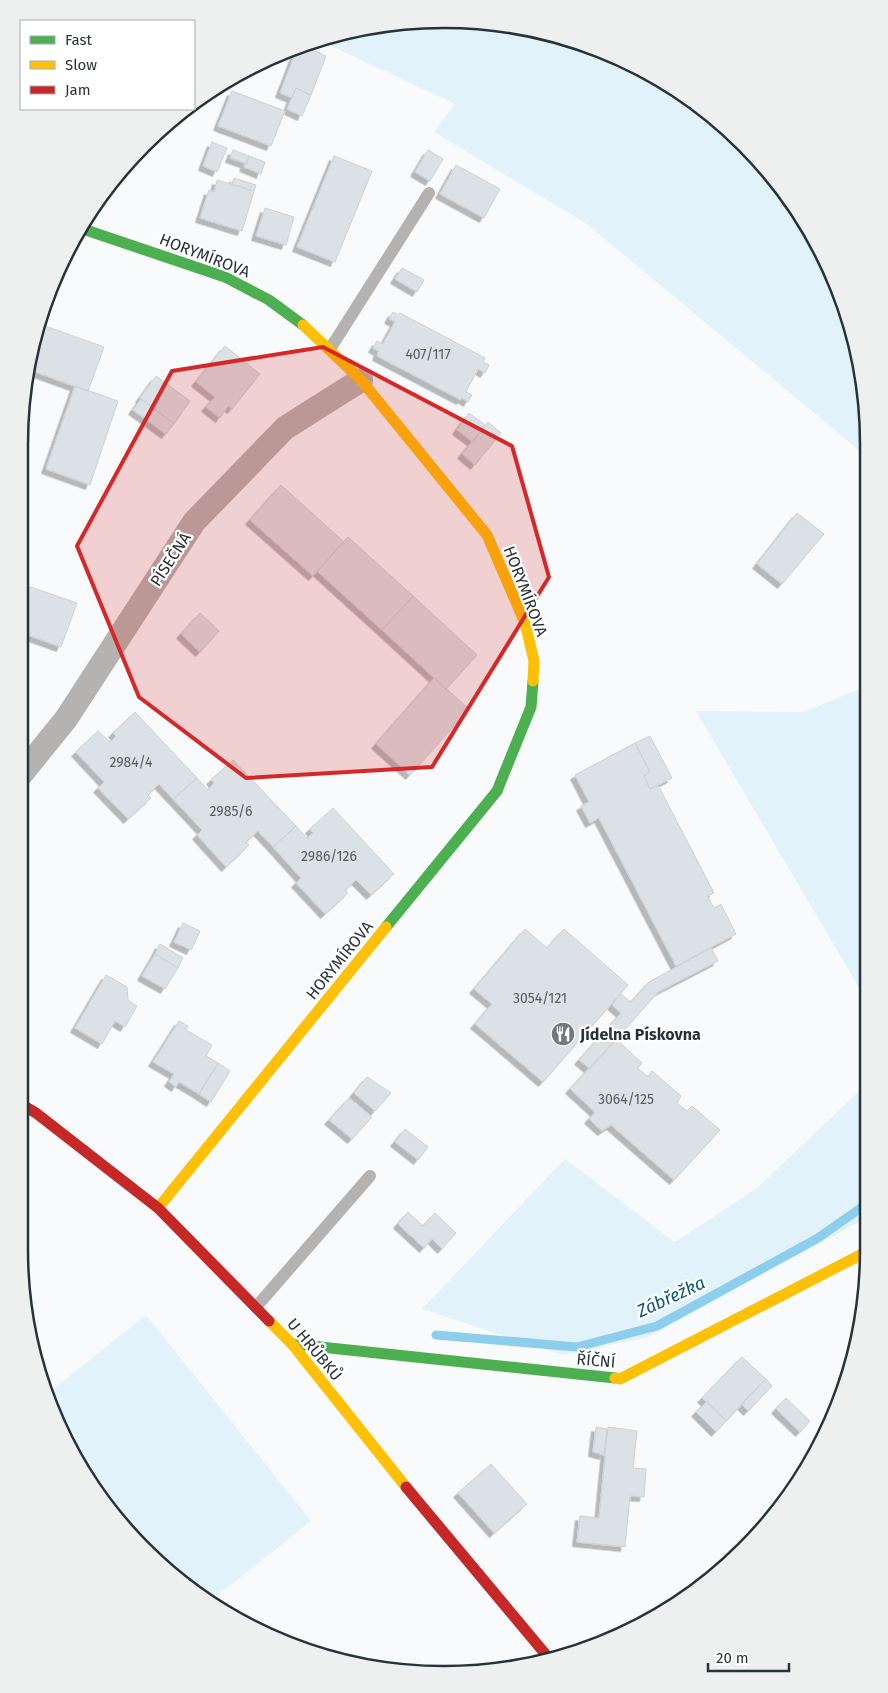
<svg xmlns="http://www.w3.org/2000/svg" width="888" height="1693" font-family="'Fira Sans',sans-serif">
<defs>
<filter id="shadow"><feDropShadow dx="-4.5" dy="4.5" stdDeviation="0" flood-color="#0004"/></filter>
</defs>
<rect width="100%" height="100%" fill="#f8fafc"/>
<path fill="#e1f2fb" d="M472 20 554 33 632 63 725 124 797 208 837 282 866 388V456L587 224 434 132 455 104 317 39 389 22Z
M866 684 867 1001 696 711 804 712 864 687Z
M868 1083V1217L648 1337 563 1355 422 1309 565 1159 675 1242 756 1189Z
M146 1315 311 1521 208 1603 107 1508 46 1395Z"/>
<g fill="none" stroke-linecap="round" stroke-linejoin="round">
<path stroke="#8cceeb" stroke-width="9" d="M436 1335 577 1347 657 1326 818 1238 868 1203"/>
</g>
<path fill="#dbe1e4" stroke="#cbd1d4" filter="url(#shadow)" d="M301 44 326 56 311 95 296 88 292 98 280 93 298 46Z
M296 88 311 95 302 116 287 109Z
M232 91 285 111 271 146 218 126Z
M212 142 227 148 217 172 203 166Z
M233 150 249 156 247 164 230 158Z
M428 150 443 159 430 181 415 172Z
M249 156 265 162 261 174 244 167Z
M334 156 372 171 335 262 297 247Z
M456 165 500 189 484 218 440 194Z
M234 178 256 185 254 191 232 184Z
M217 180 254 191 242 231 200 218 209 190 214 192Z
M265 208 294 217 286 245 256 236Z
M402 268 424 280 417 292 395 279Z
M393 312 399 315 400 313 485 358 483 362 489 365 485 373 478 369 466 392 472 395 468 402 462 398 461 400 377 356 379 351 373 348 377 341 383 344 395 322 389 319Z
M37 323 104 347 88 391 27 369Z
M225 346 260 374 232 409 228 406 220 418 206 407 215 397 196 382Z
M156 376 190 401 174 424 140 398Z
M75 386 118 401 90 485 46 469Z
M141 399 174 424 166 434 133 410Z
M469 413 485 425 473 442 457 430Z
M488 422 501 433 475 465 462 454Z
M281 485 344 542 313 576 250 520Z
M797 513 824 534 782 584 757 564Z
M348 537 413 596 382 630 317 571Z
M19 583 77 603 61 647 19 632Z
M413 596 477 655 446 689 382 630Z
M200 613 219 631 200 652 181 634Z
M434 678 469 709 410 775 376 744Z
M135 712 197 778 173 799 159 784 148 795 151 798 128 819 98 788 104 782 76 752 98 731 110 742 116 736 113 733Z
M650 736 672 778 650 789 644 776 650 772 635 743Z
M635 743 650 772 644 776 650 789 658 785 714 893 707 896 714 908 721 904 736 934 676 966 599 818 590 823 581 806 589 802 575 775Z
M233 760 296 826 273 847 258 831 246 842 249 845 226 867 197 835 202 830 173 799 197 778 208 790 214 783 211 780Z
M333 808 394 874 371 895 356 880 345 890 348 893 325 914 296 883 301 878 273 847 296 826 307 838 313 833 310 829Z
M183 923 200 931 191 950 174 942Z
M525 929 547 948 564 929 628 985 543 1082 475 1024 492 1004 474 989Z
M160 944 183 958 178 968 155 954Z
M711 948 718 961 658 992 590 1069 579 1060 621 1013 612 1005 621 994 631 1002 649 982Z
M155 954 178 968 165 989 142 976Z
M106 975 127 987 128 1000 137 1006 125 1027 115 1021 102 1044 75 1028Z
M179 1021 188 1026 186 1030 212 1045 206 1056 218 1063 199 1094 179 1082 176 1087 169 1082 174 1074 153 1062Z
M616 1039 642 1063 638 1068 648 1077 652 1071 681 1096 677 1103 687 1111 692 1106 720 1130 674 1180 611 1125 602 1131 589 1119 595 1112 570 1089Z
M218 1063 230 1071 211 1102 199 1094Z
M367 1077 391 1093 375 1111 354 1093Z
M349 1098 372 1117 352 1139 329 1120Z
M405 1129 428 1147 418 1160 395 1142Z
M408 1212 423 1226 435 1213 456 1233 442 1249 432 1239 424 1248 398 1224Z
M742 1357 766 1379 726 1421 702 1398Z
M766 1379 772 1386 748 1411 741 1404Z
M786 1398 810 1421 800 1432 776 1409Z
M707 1401 726 1421 716 1432 696 1412Z
M596 1427 607 1429 604 1455 593 1452Z
M608 1427 637 1431 633 1468 646 1469 644 1497 630 1496 625 1547 577 1542 580 1516 599 1518Z
M491 1464 527 1504 494 1533 458 1493Z"/>
<g fill="none" stroke-linecap="round" stroke-linejoin="round">
<path stroke="#b5b3b1" stroke-width="12" d="M330 349 429 193
M256 1307 370 1176"/>
<path stroke="#b5b3b1" stroke-width="24" d="M19 777 66 719 194 522 285 428 361 380"/>
<path stroke="#4caf50" stroke-width="11" d="M80 228 225 277 269 300 303 325
M386 927 497 791 531 707 533 681
M292 1344 615 1378"/>
<path stroke="#ffc107" stroke-width="11" d="M303 325 361 380 487 535 525 623 534 661 533 681
M158 1208 386 927
M269 1321 292 1344 406 1487
M615 1378 620 1379 868 1251"/>
<path stroke="#c62828" stroke-width="11" d="M19 1103 36 1113 158 1208 269 1321
M406 1487 547 1656"/>
</g>
<path fill="#d62828" fill-opacity="0.2" stroke="#d62828" stroke-width="4" stroke-linejoin="round" d="M323 347 512 446 549 577 432 767 246 778 139 697 77 546 172 371Z"/>
<defs>
<g id="restaurant-disc" transform="scale(1.25)"><circle r="9.5" fill="#71797d" stroke="#fff"/><path d="M-5-6h1v4h1v-4h1v4h1v-4h1v5L-1.5 .5V6h-2V.5L-5-1ZM5-6V6H3V1.5H1.5Q1.5-4 5-6Z" fill="#fff"/></g>
</defs>
<g fill-rule="evenodd">
<use href="#restaurant-disc" x="563" y="1034"/>
</g>
<g text-anchor="middle" stroke-width="4.5" stroke-linejoin="round" paint-order="stroke">
<g font-size="14" fill="#555e63">
<text x="428" y="359">407/117</text>
<text x="131" y="767">2984/4</text>
<text x="231" y="816">2985/6</text>
<text x="329" y="861">2986/126</text>
<text x="540" y="1003">3054/121</text>
<text x="626" y="1104">3064/125</text>
</g>
<g font-size="16" fill="#283338" stroke="#fff">
<text transform="translate(205 255) rotate(21)" y="6">HORYMÍROVA</text>
<text transform="translate(170 559) rotate(-57)" y="6">PÍSEČNÁ</text>
<text transform="translate(526 591) rotate(69)" y="6">HORYMÍROVA</text>
<text transform="translate(339 960) rotate(-51)" y="6">HORYMÍROVA</text>
<text transform="translate(315 1349) rotate(50)" y="6">U HRŮBKŮ</text>
<text transform="translate(596 1360) rotate(5)" y="6">ŘÍČNÍ</text>
</g>
<g font-size="16" font-weight="bold" fill="#283338" stroke="#fff" text-anchor="start">
<text x="580" y="1040">Jídelna Pískovna</text>
</g>
<g font-size="18" font-style="italic" fill="#0b5975" stroke="#fff">
<text transform="translate(671 1297) rotate(-25)" y="6">Zábřežka</text>
</g>
</g>
<path d="M0 0H888V1693H0ZM444 28H444A416 416 0 0 1 860 444V1250A416 416 0 0 1 444 1666H444A416 416 0 0 1 28 1250V444A416 416 0 0 1 444 28Z" fill="#eeefef" fill-rule="evenodd"/>
<path fill="none" stroke="#283338" stroke-width="2.5" d="M444 28H444A416 416 0 0 1 860 444V1250A416 416 0 0 1 444 1666H444A416 416 0 0 1 28 1250V444A416 416 0 0 1 444 28Z"/>
<rect x="20" y="20" width="175" height="90" fill="#ffffff" stroke="#a9adaf"/>
<rect x="30" y="36" width="25" height="8" fill="#4caf50" stroke="#a9adaf"/>
<text x="65" y="45" font-size="15" fill="#283338">Fast</text>
<rect x="30" y="61" width="25" height="8" fill="#ffc107" stroke="#a9adaf"/>
<text x="65" y="70" font-size="15" fill="#283338">Slow</text>
<rect x="30" y="86" width="25" height="8" fill="#c62828" stroke="#a9adaf"/>
<text x="65" y="95" font-size="15" fill="#283338">Jam</text>
<path d="M708 1663v8h81v-8" fill="none" stroke="#283338" stroke-width="2.5"/>
<text x="716" y="1663" font-size="15" fill="#283338" stroke="#ffffff" stroke-width="4" paint-order="stroke">20 m</text>
</svg>
